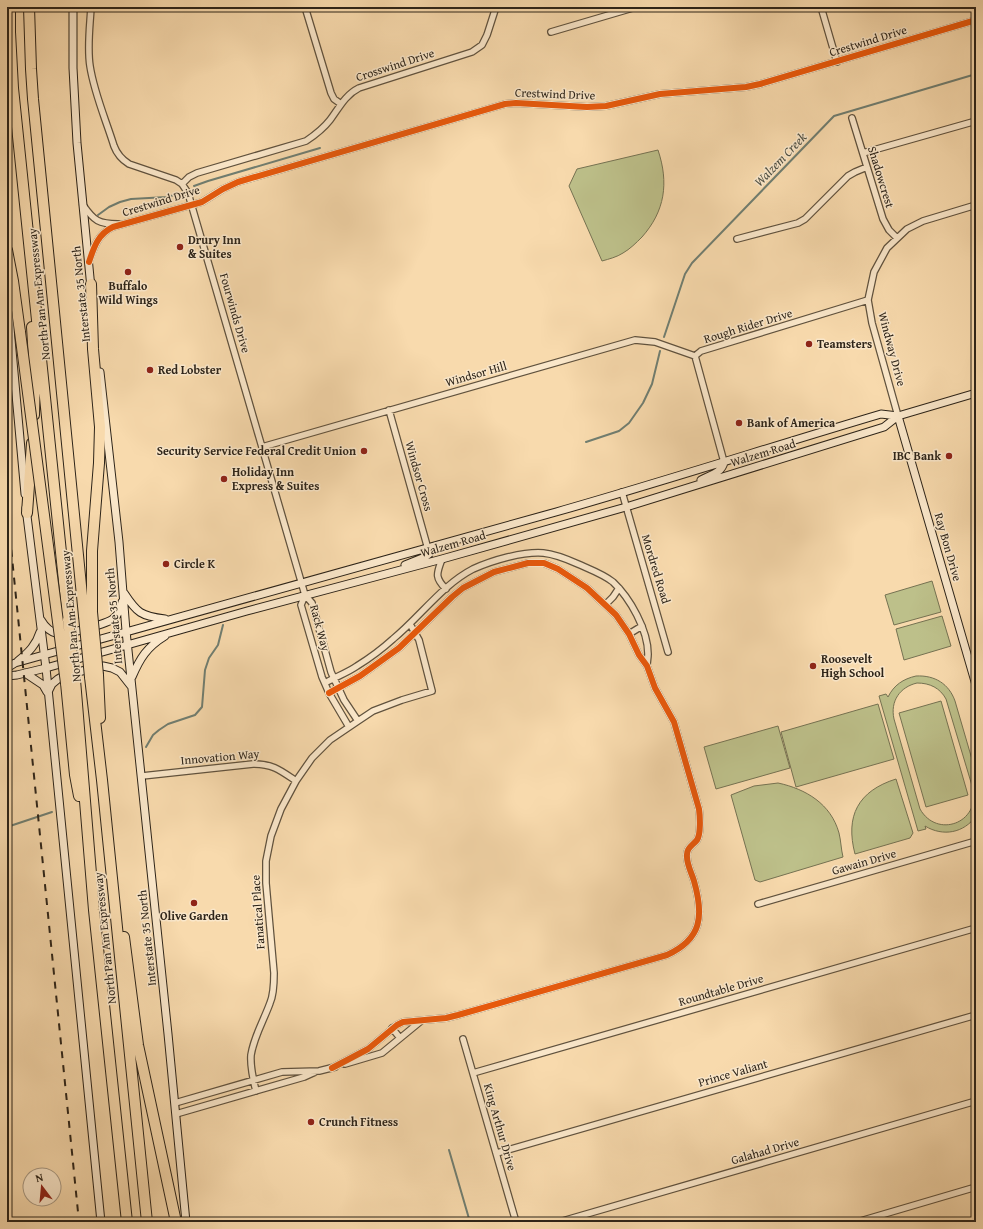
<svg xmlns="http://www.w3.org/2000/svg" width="983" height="1229" font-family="'Gentium Book Plus',serif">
<rect width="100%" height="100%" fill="#f8daad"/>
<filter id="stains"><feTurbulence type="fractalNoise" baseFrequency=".005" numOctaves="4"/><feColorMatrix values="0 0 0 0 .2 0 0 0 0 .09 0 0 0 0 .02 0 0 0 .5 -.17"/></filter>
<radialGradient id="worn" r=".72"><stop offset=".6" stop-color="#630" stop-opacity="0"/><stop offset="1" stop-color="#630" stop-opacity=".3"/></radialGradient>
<path fill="#bdc08a" stroke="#757252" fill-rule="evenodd" d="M658 150C669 183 665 211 642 237 636 243 630 249 623 253 617 257 609 259 602 261L569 186 577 169Z
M932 581 941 612 894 625 885 595Z
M942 616 951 646 904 660 896 629Z
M916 676C935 675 949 684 955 701L976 773V816C964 833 943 837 925 826L926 829 918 831 879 696 886 694 888 697C894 685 903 679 916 676ZM917 683C930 683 940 688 946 699L973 789C980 823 937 839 920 809L894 719C890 701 900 687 917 683Z
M941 701 968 795 926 807 899 713Z
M878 704 894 759 796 787 781 732Z
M778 726 790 768 716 789 704 747Z
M896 779 913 833 910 838 855 854C845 816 858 791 896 779Z
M778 783C806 789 831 804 839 833 841 841 841 849 843 857L760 882 755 880 731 795 754 786Z"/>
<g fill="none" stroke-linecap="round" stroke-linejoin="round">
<path stroke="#707e71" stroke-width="2" d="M194 186 208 181 320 148
M98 215 109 207 120 202 131 199 167 197 181 193
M664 337 685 274 692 263 834 116 976 74
M586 442 619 431 629 423 643 403 652 384 660 351
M146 747 153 735 159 730 168 724 195 715 202 707 205 670 209 658 218 645 223 625
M7 827 52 812
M449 1150 470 1222"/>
<g stroke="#60523e" stroke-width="8">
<path id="street" d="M91 7C90 26 87 47 90 66 94 93 106 120 114 146 117 154 121 159 129 164L176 180 182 184 188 193 305 595 312 603 331 672 344 700 358 721
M305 7 331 93 334 99 341 104
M821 7 837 62
M305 9 313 7
M551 32 636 7
M852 118 883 219 889 230 897 238
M863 153 976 121
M182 184 189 177 197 173 306 141C315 135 323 129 330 120 339 108 345 95 359 88L472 52 482 45 487 35 496 7
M83 205C94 221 99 224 118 224
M737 239 798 223 805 219 848 176 855 172 867 167
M89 261C94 247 98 234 113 227L202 202 223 189 238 182 505 104 516 103 587 107 606 106 660 94 746 87 760 84 976 20
M695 356 701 351 868 300
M695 356 724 462
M389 410 428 549
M898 416 872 323 868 300 874 272 887 248 907 229 923 221 976 205
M262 447 635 340 655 342 695 356
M622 492 668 652
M442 559C437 573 434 577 446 589
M305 595 301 605 322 677 329 693 349 727
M606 604 613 597 619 588
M629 634 642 626
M325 683C335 677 347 673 357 666 370 658 382 649 393 639 420 617 442 585 473 569 484 564 496 560 508 557 538 550 549 551 578 564 589 569 603 574 613 582 630 598 648 630 648 654 648 658 647 662 647 666
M329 693 360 676 399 648 452 597 463 588 494 572 528 563H544L558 569 587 588 616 615 629 634 639 655 647 666 655 688 674 722 699 809C700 816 701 834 697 840 692 846 686 848 687 857 687 865 692 874 694 881 704 916 702 939 667 955L458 1015 446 1018 403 1022 397 1025 368 1049 332 1068
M142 776 253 764C273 764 280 770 296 781
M758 904 976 841
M392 1028 400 1038
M463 1039 516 1222
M345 1064 382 1053 421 1021
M473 1073 976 928
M256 1091C253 1079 250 1067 251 1055 254 1036 264 1020 270 1003 274 994 274 983 274 973L266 883V861L271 836 281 809 296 781 312 758 330 740 358 721 373 711 402 700 432 691 419 640 410 624
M175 1103 282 1072 319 1071 335 1067
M176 1114 304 1077 315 1072
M497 1153 976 1015
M559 1222 976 1101
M857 1222 976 1187"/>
</g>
<g stroke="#2d2419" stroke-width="9">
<path id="secondary" d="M73 7V68L77 143 91 288
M7 295 25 494
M100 372 119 542 126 631 168 1034 186 1222
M898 416 976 685
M701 480C710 475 722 473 724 462
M26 508 46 668 101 1222
M405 565 425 557 429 554 428 549
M124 593C137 613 141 616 165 619
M41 620C45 627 50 632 58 634 66 635 108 624 114 618 119 614 121 608 122 602
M18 661C29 652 36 645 40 632
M7 668 15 663C195 612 376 564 556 512 665 481 773 446 881 414L898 416
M25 673 43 685 47 692
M7 676 17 675 46 668 247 611 442 559 626 507 884 427 898 416 976 393
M132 677C140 658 147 647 165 636
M48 692 52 684 58 679 65 675 103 666 112 668 120 672 131 686"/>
</g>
<g stroke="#2d2419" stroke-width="12">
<path id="highway" d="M10 7V32L13 88 68 620
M29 7 31 69 33 99 84 616
M7 250 13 281 20 332
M91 284 93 349 100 427 99 463 92 551V612
M32 327 35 375 34 415
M27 513 32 443
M98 675 100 718
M90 677 102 780 147 1222
M75 680 94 910 127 1222
M66 683 75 775 79 796
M124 937 138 1045 176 1222"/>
</g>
<use href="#street" stroke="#fae7ca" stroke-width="5.5"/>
<use href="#secondary" stroke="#fae7ca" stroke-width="7"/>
<use href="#highway" stroke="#f8daad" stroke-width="10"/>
<path stroke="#2d2419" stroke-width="2" stroke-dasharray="7 7" stroke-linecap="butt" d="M7 508 79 1222"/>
<g stroke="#2d2419" stroke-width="12" stroke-linecap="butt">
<path id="highway-bridge" d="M20 332 66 683
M92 612 98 675
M84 616 90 677
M68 620 75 680"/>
</g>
<use href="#highway-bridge" stroke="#f8daad" stroke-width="10"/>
<g stroke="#fae7ca" stroke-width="8">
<path id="cycleway" d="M89 262C94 247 98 234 113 227L202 202 223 189 238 182 505 104 516 103 587 107 606 106 660 94 746 87 760 84 976 20
M329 693 360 676 399 648 452 597 463 588 494 572 528 563H544L558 569 587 588 616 615 629 634 639 655 647 666 655 688 674 722 699 809C700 816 701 834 697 840 692 846 686 848 687 857 687 865 692 874 694 881 704 916 702 939 667 955L458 1015 446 1018 403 1022 397 1025 368 1049 332 1068"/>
</g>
<use href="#cycleway" stroke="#e8590c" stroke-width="6"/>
</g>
<g fill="#8f2418" stroke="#fae7ca" stroke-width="1.5">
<circle cx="180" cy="247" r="4"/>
<circle cx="128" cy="272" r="4"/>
<circle cx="809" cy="344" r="4"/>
<circle cx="150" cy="370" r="4"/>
<circle cx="739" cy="423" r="4"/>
<circle cx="364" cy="451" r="4"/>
<circle cx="949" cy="456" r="4"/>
<circle cx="224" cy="479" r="4"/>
<circle cx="166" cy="564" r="4"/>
<circle cx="813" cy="666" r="4"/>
<circle cx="194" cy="903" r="4"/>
<circle cx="311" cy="1122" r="4"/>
</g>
<g text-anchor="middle" stroke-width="3" stroke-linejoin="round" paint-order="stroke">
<g font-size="12" fill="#2d2419" stroke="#fae7ca">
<text transform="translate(868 41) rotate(-17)" y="4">Crestwind Drive</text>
<text transform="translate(395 65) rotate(-18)" y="4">Crosswind Drive</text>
<text transform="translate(555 94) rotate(2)" y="4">Crestwind Drive</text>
<text transform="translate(881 177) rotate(73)" y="4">Shadowcrest</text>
<text transform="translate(161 201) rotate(-17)" y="4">Crestwind Drive</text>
<text transform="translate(39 294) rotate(-96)" y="4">North Pan Am Expressway</text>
<text transform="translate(81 294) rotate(-96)" y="4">Interstate 35 North</text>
<text transform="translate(235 313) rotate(74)" y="4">Fourwinds Drive</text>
<text transform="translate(748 326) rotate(-17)" y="4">Rough Rider Drive</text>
<text transform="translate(892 349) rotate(75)" y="4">Windway Drive</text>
<text transform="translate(476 374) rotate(-16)" y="4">Windsor Hill</text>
<text transform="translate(763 453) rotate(-17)" y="4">Walzem Road</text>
<text transform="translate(419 476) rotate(74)" y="4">Windsor Cross</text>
<text transform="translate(453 544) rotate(-16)" y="4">Walzem Road</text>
<text transform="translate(948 547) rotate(74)" y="4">Ray Bon Drive</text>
<text transform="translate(656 569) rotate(73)" y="4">Mordred Road</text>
<text transform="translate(71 616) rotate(-95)" y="4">North Pan Am Expressway</text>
<text transform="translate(114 616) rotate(-95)" y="4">Interstate 35 North</text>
<text transform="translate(320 628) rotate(75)" y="4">Rack Way</text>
<text transform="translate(220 757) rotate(-5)" y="4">Innovation Way</text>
<text transform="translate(864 862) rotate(-16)" y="4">Gawain Drive</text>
<text transform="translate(258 912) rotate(-94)" y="4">Fanatical Place</text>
<text transform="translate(105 938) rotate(-96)" y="4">North Pan Am Expressway</text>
<text transform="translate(147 938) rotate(-96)" y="4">Interstate 35 North</text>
<text transform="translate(721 990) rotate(-16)" y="4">Roundtable Drive</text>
<text transform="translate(733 1073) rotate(-16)" y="4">Prince Valiant</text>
<text transform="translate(500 1127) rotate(74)" y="4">King Arthur Drive</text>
<text transform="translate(765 1151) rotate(-16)" y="4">Galahad Drive</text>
</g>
<g font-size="12" font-weight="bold" fill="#2d2419" stroke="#fae7ca" text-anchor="start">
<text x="188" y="244">Drury Inn<tspan x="188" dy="14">&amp; Suites</tspan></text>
<text x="128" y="290" text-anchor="middle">Buffalo<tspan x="128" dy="14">Wild Wings</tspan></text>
<text x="817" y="348">Teamsters</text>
<text x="158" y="374">Red Lobster</text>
<text x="747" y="427">Bank of America</text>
<text x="356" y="455" text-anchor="end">Security Service Federal Credit Union</text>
<text x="941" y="460" text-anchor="end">IBC Bank</text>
<text x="232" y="476">Holiday Inn<tspan x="232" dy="14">Express &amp; Suites</tspan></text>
<text x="174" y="568">Circle K</text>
<text x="821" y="663">Roosevelt<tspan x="821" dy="14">High School</tspan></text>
<text x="194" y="920" text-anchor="middle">Olive Garden</text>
<text x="319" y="1126">Crunch Fitness</text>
</g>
<g font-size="13" font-style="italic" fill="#4f5145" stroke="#fae7ca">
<text transform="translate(780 159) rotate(-46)" y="5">Walzem Creek</text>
</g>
</g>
<rect width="983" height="1229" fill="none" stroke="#f8daad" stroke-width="24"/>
<rect x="8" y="8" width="967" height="1213" fill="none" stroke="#2d2419" stroke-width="2"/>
<rect x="12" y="12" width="959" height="1205" fill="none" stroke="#2d2419"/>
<g transform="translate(42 1187) rotate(344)"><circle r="19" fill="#fae7ca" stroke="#a89983"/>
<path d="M0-3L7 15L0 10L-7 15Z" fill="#8f2418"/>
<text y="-6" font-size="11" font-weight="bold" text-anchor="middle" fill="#2d2419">N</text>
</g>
<rect width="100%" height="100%" filter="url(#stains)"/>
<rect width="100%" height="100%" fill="url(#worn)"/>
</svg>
